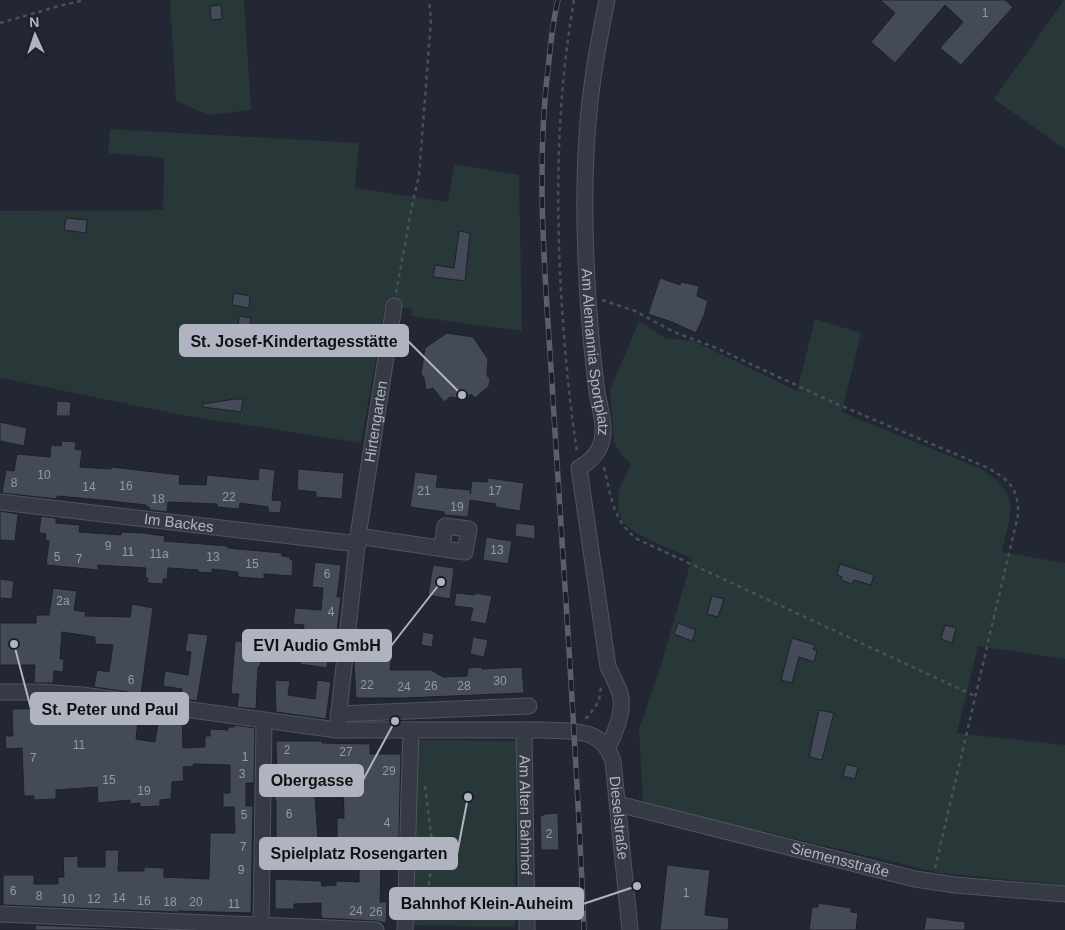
<svg xmlns="http://www.w3.org/2000/svg" width="1065" height="930" font-family="Helvetica,sans-serif">
<rect width="100%" height="100%" fill="#222733"/>
<path fill="#283738" d="M170 0H244L251 110 208 115 176 101Z
M1064 0H1065V149L994 99Z
M110 129 359 143 355 188 448 202 454 164 519 175 522 331 411 316 412 309 385 306 361 443 182 415 0 378V211L163 210 164 158 108 153Z
M815 319 861 333 842 412 981 469C1023 495 1010 511 1002 552L1065 563V659L978 646 957 733 1065 745V885L940 873 643 803 639 729 661 665 692 558C677 552 631 534 623 522 618 514 617 501 619 492 621 483 627 473 631 464L621 454 614 442 610 390 639 321 665 338 694 341 797 391Z
M418 740 516 741 515 927 413 925Z"/>
<path fill="#444a58" stroke="#1d212b" d="M880 0H1005L1013 7 961 65 940 48 963 22 945 5 895 63 871 42 895 13Z
M221 5 222 19 211 20 210 6Z
M66 218 87 220 86 233 64 230Z
M459 231 470 233 465 281 433 277 435 265 454 268Z
M660 278 680 285 681 282 699 286 697 296 708 301 705 311V313L696 333 672 322 648 314Z
M234 293 250 296 249 308 232 305Z
M239 316 251 318 249 331 238 329Z
M447 333 473 337 488 359 487 376 490 378 489 386 475 398 471 394 465 399 450 397 444 402 433 388 426 390 424 378 421 374 425 348Z
M235 399H243L241 412 203 407V404Z
M57 401 71 402 70 416H56Z
M0 422 27 428 24 446 0 441Z
M62 441 76 442 75 449 82 450 80 467 111 469V467L180 475 179 484 206 485 207 475 258 480 259 468 275 470 272 500 282 501 280 513 268 512V507L240 503 239 509 217 507V504L168 502 167 512 150 510 149 507H146V505L101 500 57 496V499L2 493 6 470 14 471 17 454 50 457 51 445 61 446Z
M298 469 344 473 342 499 316 497V492L297 490Z
M415 472 438 475 436 487 471 490 470 494 472 481 487 482 488 478 524 483 520 511 495 507 496 504 470 500 468 517 444 515V512L410 507Z
M0 511 18 514 15 541 0 540Z
M41 516 56 518V523L80 525 79 532 121 535 122 532 143 533 165 536 164 541 228 546V548L282 553V556L290 557V560H293L292 576 264 574V579L238 577V572L212 569V573L198 572V570L168 568 167 579H163V584L147 583 148 578H145L146 568 98 565V570L46 565 49 541 45 540 46 534 39 533Z
M516 523 535 525V539L515 536Z
M486 537 512 541 508 564 483 560Z
M315 562 341 565 337 597H341L337 631 331 630 327 668 300 664 304 625 293 624 295 608 321 610 323 588 312 587Z
M840 564 874 575 871 585 854 580 852 584 841 580 842 577 837 575Z
M433 565 454 568 450 599 428 595Z
M0 579 14 581 12 599 0 598Z
M53 588 77 591 74 610 86 612 85 616 130 617 132 604 153 608 141 694 94 687 97 670 109 672 113 645 95 644V637L62 632 60 659H64L63 672 54 671 53 683H34L35 665H0V623H36V615H49Z
M456 593 475 595V593L492 596 486 624 470 621 473 608 454 606Z
M712 596 724 599 718 617 707 614Z
M678 623 696 630 692 641 674 634Z
M945 625 956 628 952 643 941 639Z
M423 632 434 634 432 647 421 645Z
M188 633 208 635 197 701 180 699 182 689 163 686 165 671 188 675 191 652 185 651Z
M473 637 488 640 484 657 470 654Z
M792 638 815 645 813 649 817 651 814 662 799 657 792 683 781 680Z
M235 641 262 644 260 667H258L256 709 237 707 239 694H231Z
M356 641 393 646 390 670H431L443 677 467 676 468 668 483 667 482 669 522 667 524 693 405 698H356L354 664Z
M275 680 290 681 288 695 315 699 317 680 331 682 326 719 276 712Z
M52 703 139 712 136 739 155 742 159 716 182 718 183 748 205 747V736H210V729L228 730V727H234L235 725 255 728 254 783H246V806H253L251 913 179 911 178 912 3 905V875H34V884H58V877H64L63 857 78 856V867H105V850H119L118 871H144V867L164 868V877L209 879 210 833H235L234 807H223V793H230V765L193 764 194 766 183 767 184 781 172 782 171 799 160 800V806L140 807V803L130 804V800L98 803 97 787 56 790V799L34 800V796H24L22 748 6 749 5 736H13L12 709 52 708Z
M819 710 834 713 822 760 809 757Z
M276 741H323L322 743 370 744V754H401L398 867H381L380 902H387L386 923 376 921 321 918V903L294 904V909H275V879L321 881 322 886 336 885V881L359 882V860L342 859V838H337V818H344L343 782H314L318 838H314V859H287V846H276V801H275V780H277Z
M846 764 858 767 855 779 843 776Z
M558 813 559 850H541L540 816 544 815V814Z
M667 865 710 870 705 915 729 918 728 930H660Z
M818 903 851 908V912L858 913 856 930H809L812 907H818Z
M926 917 965 922V930H924Z
M35 925 155 930H35Z"/>
<g fill="none" stroke-linecap="round" stroke-linejoin="round">
<g stroke="#50545f" stroke-width="17">
<g id="minor">
<path id="s1" d="M607 0C600 33 594 67 590 101 583 164 584 235 588 298 590 329 593 361 597 392 599 405 604 419 603 433 602 450 593 460 579 468L608 667C612 675 617 684 620 693 625 712 615 731 608 748"/>
<path id="s2" d="M0 502 358 544"/>
<path d="M358 536 465 552 469 529 445 526 442 548"/>
<path id="s3" d="M0 692H41L82 695 337 730H544C575 732 601 727 613 761L630 930"/>
<path d="M338 714 529 706"/>
<path id="s4" d="M337 730 358 536 394 306"/>
<path id="s5" d="M524 730 527 930"/>
<path id="s6" d="M618 804 915 879 955 885 1065 894"/>
<path d="M0 914 376 930"/>
<path d="M261 930 264 721"/>
<path d="M405 930 411 730"/>
</g>
</g>
<path stroke="#455256" stroke-width="2.5" stroke-dasharray="4 4" stroke-linecap="butt" d="M574 0C558 91 556 182 560 273 563 333 568 393 577 452
M0 23 59 6 85 0
M396 293 413 201 419 176 431 20 429 0
M602 300 635 311 674 332 714 347 837 404 986 467C1008 479 1019 488 1018 515L935 868
M604 467C611 495 612 520 637 539L975 696
M585 718 588 717 599 701 601 687
M418 909H426L433 849 425 786
M541 912 579 910"/>
<use href="#minor" stroke="#353a44" stroke-width="15"/>
<g stroke="#5a5f6d" stroke-width="5.5">
<path id="rail" d="M558 0C553 20 551 40 549 60 535 168 545 275 552 383 563 565 577 748 584 930"/>
</g>
<use href="#rail" stroke="#1b1f29" stroke-width="4" stroke-dasharray="11" stroke-linecap="butt"/>
</g>
<g text-anchor="middle" stroke-width="4.5" stroke-linejoin="round" paint-order="stroke">
<g font-size="12" fill="#959aa7">
<text x="985" y="17">1</text>
<text x="44" y="479">10</text>
<text x="14" y="487">8</text>
<text x="126" y="490">16</text>
<text x="89" y="491">14</text>
<text x="424" y="495">21</text>
<text x="495" y="495">17</text>
<text x="229" y="501">22</text>
<text x="158" y="503">18</text>
<text x="457" y="511">19</text>
<text x="108" y="550">9</text>
<text x="497" y="554">13</text>
<text x="128" y="556">11</text>
<text x="159" y="558">11a</text>
<text x="57" y="561">5</text>
<text x="213" y="561">13</text>
<text x="79" y="563">7</text>
<text x="252" y="568">15</text>
<text x="327" y="578">6</text>
<text x="63" y="605">2a</text>
<text x="331" y="616">4</text>
<text x="131" y="684">6</text>
<text x="500" y="685">30</text>
<text x="367" y="689">22</text>
<text x="431" y="690">26</text>
<text x="464" y="690">28</text>
<text x="404" y="691">24</text>
<text x="79" y="749">11</text>
<text x="287" y="754">2</text>
<text x="346" y="756">27</text>
<text x="245" y="761">1</text>
<text x="33" y="762">7</text>
<text x="389" y="775">29</text>
<text x="242" y="778">3</text>
<text x="109" y="784">15</text>
<text x="144" y="795">19</text>
<text x="289" y="818">6</text>
<text x="244" y="819">5</text>
<text x="387" y="827">4</text>
<text x="549" y="838">2</text>
<text x="243" y="851">7</text>
<text x="241" y="874">9</text>
<text x="13" y="895">6</text>
<text x="686" y="897">1</text>
<text x="39" y="900">8</text>
<text x="119" y="902">14</text>
<text x="68" y="903">10</text>
<text x="94" y="903">12</text>
<text x="144" y="905">16</text>
<text x="170" y="906">18</text>
<text x="196" y="906">20</text>
<text x="234" y="908">11</text>
<text x="356" y="915">24</text>
<text x="376" y="916">26</text>
</g>
<g font-size="15" fill="#b0b4c1" stroke="#1b1f29">
<text dy="5" stroke="none"><textPath href="#s1" startOffset="354">Am Alemannia Sportplatz</textPath></text>
<text dy="5" stroke="none"><textPath href="#s4" startOffset="311">Hirtengarten</textPath></text>
<text dy="5" stroke="none"><textPath href="#s2" startOffset="180">Im Backes</textPath></text>
<text dy="5" stroke="none"><textPath href="#s5" startOffset="85">Am Alten Bahnhof</textPath></text>
<text dy="5" stroke="none"><textPath href="#s3" startOffset="686">Dieselstraße</textPath></text>
<text dy="5" stroke="none"><textPath href="#s6" startOffset="229">Siemensstraße</textPath></text>
</g>
</g>
<path fill="none" stroke="#b0b4c1" stroke-width="2" d="M462 395L408 341M441 582L391 646M14 644L31 709M395 721L363 780M468 797L457 854M637 886L583 904"/>
<g fill="#b0b4c1" stroke="#1b1f29" stroke-width="2">
<circle cx="462" cy="395" r="5"/>
<circle cx="441" cy="582" r="5"/>
<circle cx="14" cy="644" r="5"/>
<circle cx="395" cy="721" r="5"/>
<circle cx="468" cy="797" r="5"/>
<circle cx="637" cy="886" r="5"/>
</g>
<g fill="#b0b4c1" stroke="#b0b4c1" stroke-width="2">
<rect x="180" y="325" width="228" height="31" rx="5"/>
<rect x="243" y="630" width="148" height="31" rx="5"/>
<rect x="31" y="693" width="157" height="31" rx="5"/>
<rect x="260" y="765" width="103" height="31" rx="5"/>
<rect x="260" y="838" width="197" height="31" rx="5"/>
<rect x="390" y="888" width="193" height="31" rx="5"/>
</g>
<g font-size="16" text-anchor="middle" font-weight="bold" fill="#111">
<text x="294" y="347">St. Josef-Kindertagesstätte</text>
<text x="317" y="651">EVI Audio GmbH</text>
<text x="110" y="715">St. Peter und Paul</text>
<text x="312" y="786">Obergasse</text>
<text x="359" y="859">Spielplatz Rosengarten</text>
<text x="487" y="909">Bahnhof Klein-Auheim</text>
</g>
<g transform="translate(35 35) rotate(357)" stroke="#1b1f29" stroke-width="4" paint-order="stroke">
<path d="M0-4L9 19L0 12L-9 19Z" fill="#b0b4c1"/>
<text y="-8" font-size="14" font-weight="bold" text-anchor="middle" fill="#b0b4c1">N</text>
</g>
</svg>
